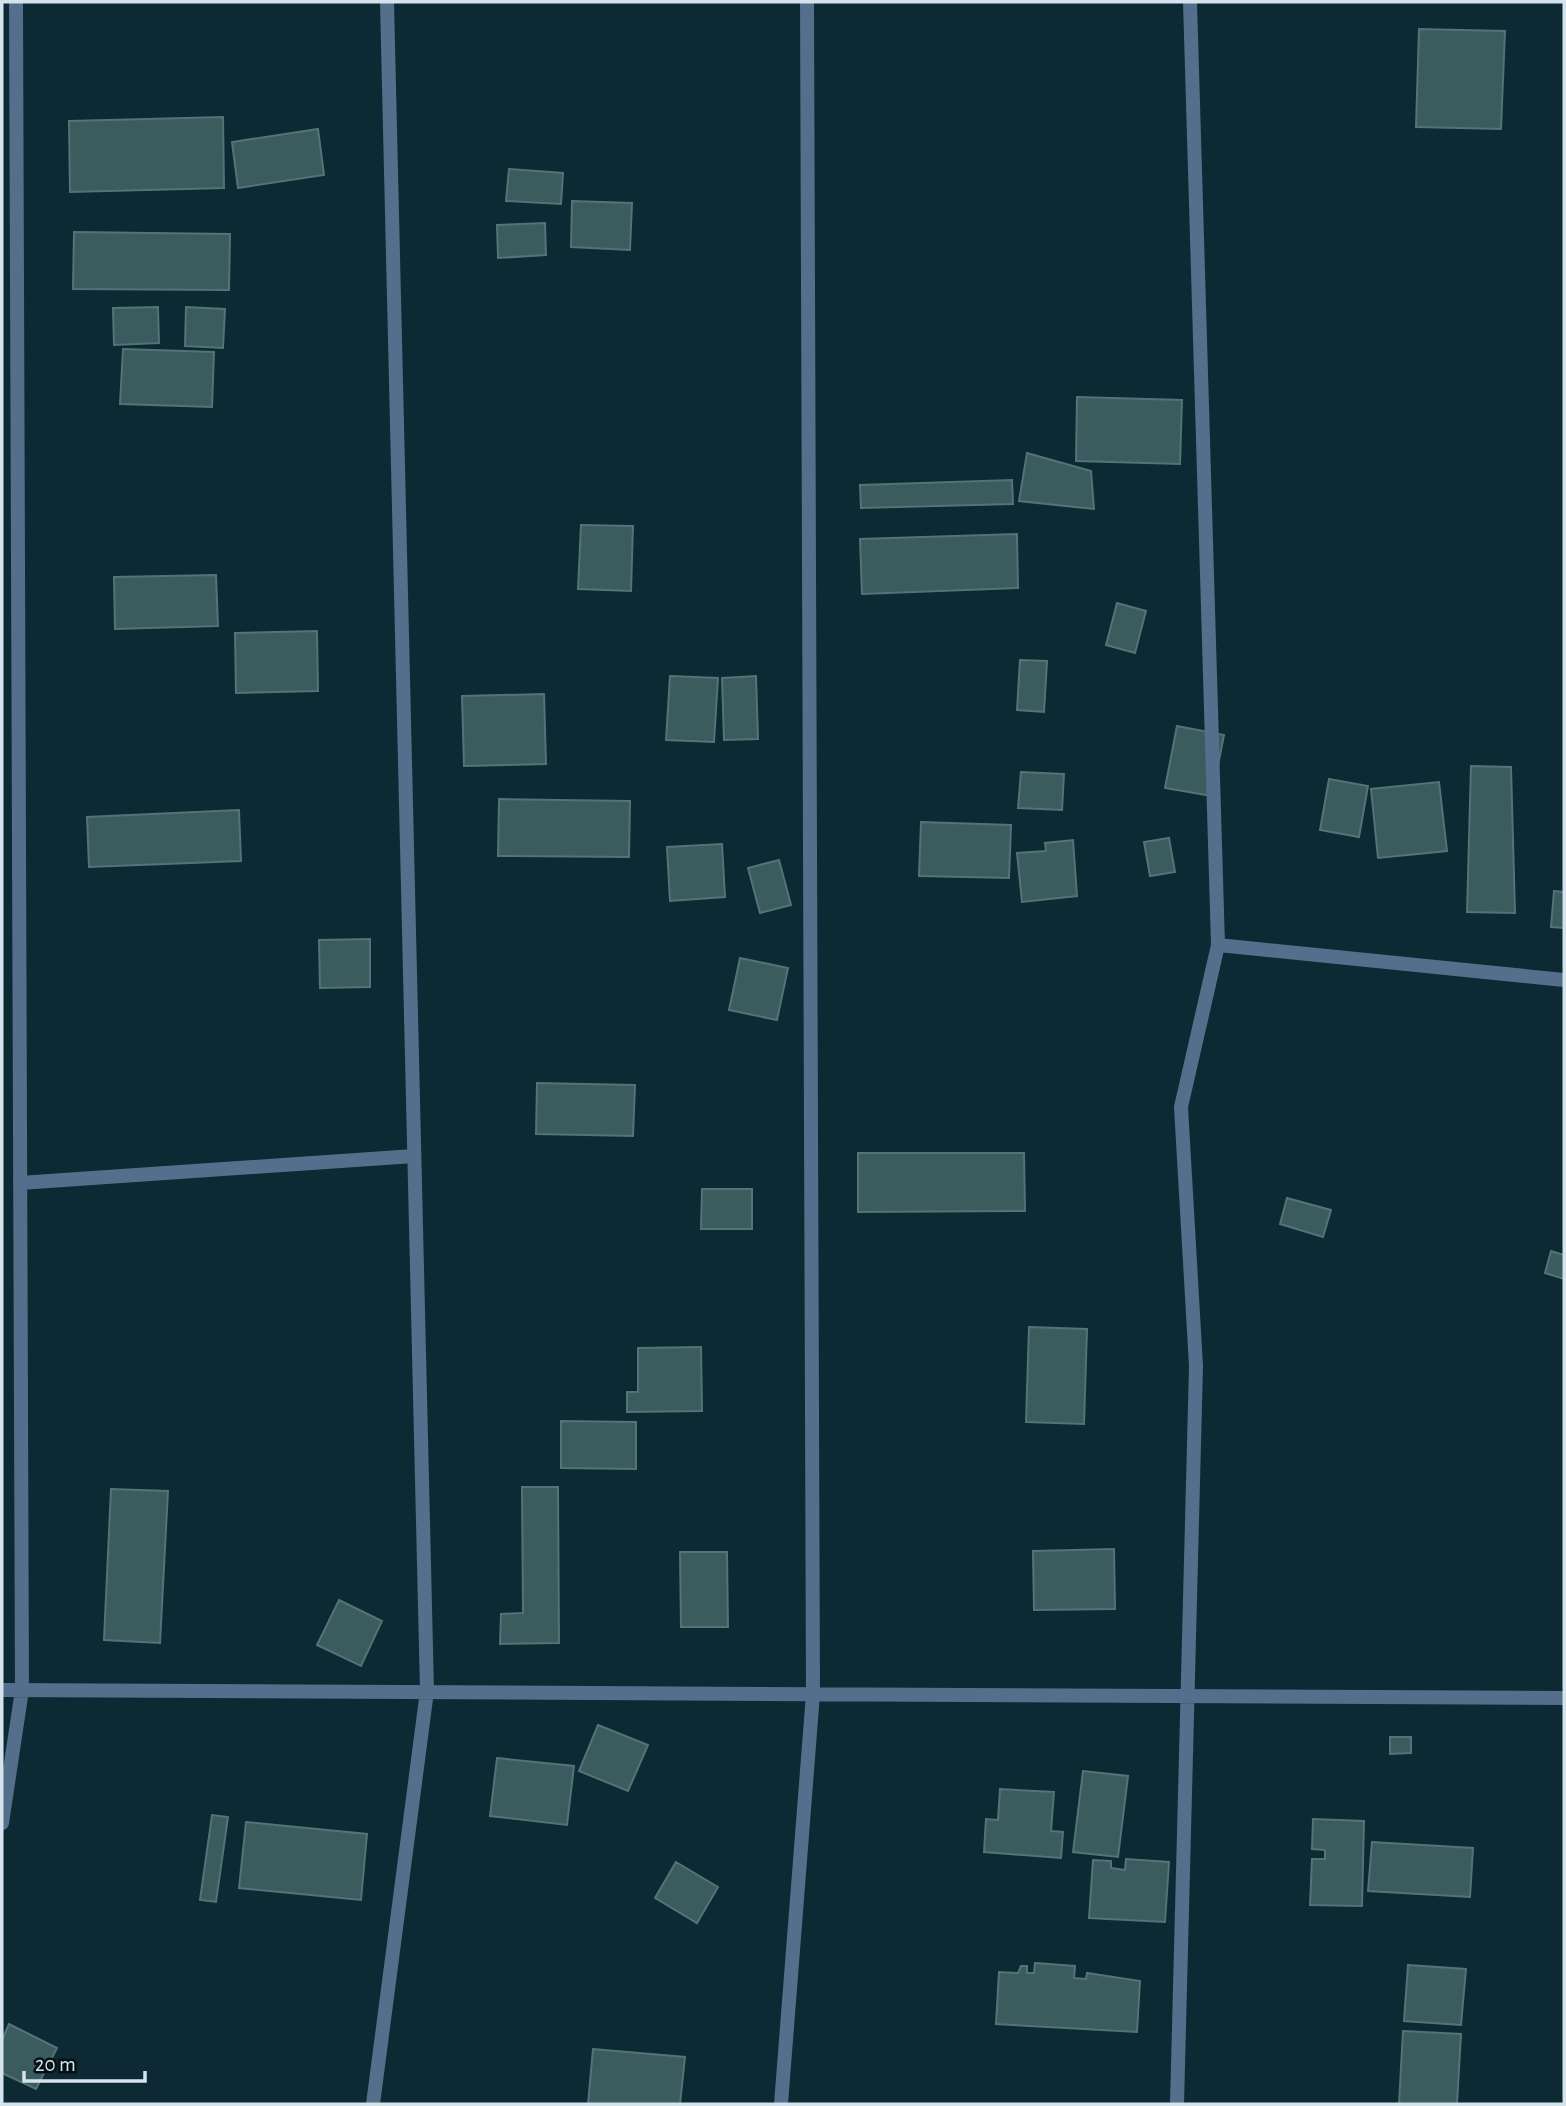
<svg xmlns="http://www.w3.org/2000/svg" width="1566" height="2106" font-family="'Alegreya Sans',sans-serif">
<rect width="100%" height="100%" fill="#0d2934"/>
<path fill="#3b5c5f" stroke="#527477" stroke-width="2" d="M1419 29 1505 31 1501 129 1416 127Z
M223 117 224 188 70 192 69 121Z
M318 129 324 175 238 188 232 142Z
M509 169 563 173 561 204 506 201Z
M572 201 632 203 630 250 571 247Z
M545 223 546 255 498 258 497 225Z
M74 232 230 234 229 290 73 289Z
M158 307 159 343 114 345 113 308Z
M186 307 225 309 223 348 185 346Z
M123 349 214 352 212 407 120 404Z
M1077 397 1182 400 1180 464 1076 461Z
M1027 453 1091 471 1094 509 1019 501Z
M1012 480 1013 504 861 508 860 485Z
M581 525 633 526 631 591 578 589Z
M1017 534 1018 588 862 594 860 539Z
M216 575 218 626 115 629 114 577Z
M1117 603 1146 611 1135 653 1106 645Z
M317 631 318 691 236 693 235 633Z
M1020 660 1047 661 1044 712 1017 710Z
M670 676 718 678 714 742 666 740Z
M756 676 758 739 724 740 722 678Z
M544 694 546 764 464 766 462 696Z
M1177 726 1224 735 1212 796 1165 788Z
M1471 766 1511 767 1515 913 1467 912Z
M1021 772 1064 774 1062 810 1018 808Z
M1329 779 1368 786 1359 837 1320 830Z
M1439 782 1447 851 1378 858 1371 789Z
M499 799 630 801 629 857 498 856Z
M239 810 241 861 89 867 87 817Z
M921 822 1011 825 1009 878 919 876Z
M1169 838 1175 872 1150 876 1144 842Z
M1073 840 1077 896 1022 902 1017 853 1046 851 1045 843Z
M722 844 725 897 670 901 667 847Z
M779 860 791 905 760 913 748 868Z
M1554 891 1564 892V928L1551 927Z
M370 939V987L320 988 319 940Z
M740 958 788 968 777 1020 729 1010Z
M537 1083 635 1085 633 1136 536 1134Z
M858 1153H1024L1025 1211 858 1212Z
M702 1189H752V1229H701Z
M1287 1198 1331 1210 1323 1237 1280 1224Z
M1551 1251 1564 1255V1279L1545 1273Z
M1029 1327 1087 1329 1084 1424 1026 1422Z
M701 1347 702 1411 627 1412V1392H638V1348Z
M561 1421 636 1422V1469L561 1468Z
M522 1487H558L559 1643 500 1644 501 1614 523 1613Z
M111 1489 168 1491 160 1643 104 1640Z
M1114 1549 1115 1609 1034 1610 1033 1551Z
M680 1552H727L728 1627H681Z
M339 1600 382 1621 361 1666 317 1645Z
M598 1725 648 1745 628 1791 579 1771Z
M1390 1737H1411V1753L1390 1754Z
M497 1758 574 1766 567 1825 490 1816Z
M1083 1771 1128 1776 1118 1857 1073 1852Z
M1000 1789 1054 1792 1051 1831 1063 1832 1061 1858 984 1852 986 1819 998 1820Z
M212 1815 228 1817 216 1902 200 1900Z
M1313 1819 1364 1821 1362 1906 1310 1905 1312 1859H1325V1850L1312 1849Z
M246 1822 367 1834 361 1900 239 1888Z
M1372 1842 1473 1848 1470 1897 1368 1891Z
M1126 1859 1169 1862 1165 1922 1089 1918 1093 1860 1111 1861V1868L1125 1870Z
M676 1862 718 1887 697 1923 655 1898Z
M1035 1963 1075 1966 1074 1978 1086 1979 1087 1973 1140 1981 1137 2032 996 2024 999 1972 1018 1973 1021 1966H1027V1973H1034Z
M1408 1965 1466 1969 1461 2025 1404 2021Z
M9 2024 57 2048 36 2089 2 2073V2040Z
M1403 2031 1461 2034 1457 2104H1399Z
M593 2049 685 2057 680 2104H588Z"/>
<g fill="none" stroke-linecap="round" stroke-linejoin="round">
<path stroke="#546e8b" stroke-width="14" d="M1218 945 1564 980
M20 1183 414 1156
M2 1690 1564 1698
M2 1823 22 1690 16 2
M373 2104 427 1691 387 2
M781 2104 813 1694 807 2
M1177 2104 1196 1366 1181 1107 1218 945 1190 2"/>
</g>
<rect width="1566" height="2106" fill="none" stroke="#d5e4ec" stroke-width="7"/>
<path d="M24 2071v10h121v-10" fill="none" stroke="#d5e4ec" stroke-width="3.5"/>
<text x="35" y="2071" font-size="21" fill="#d5e4ec" stroke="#051015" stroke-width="5" paint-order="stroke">20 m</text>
</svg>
